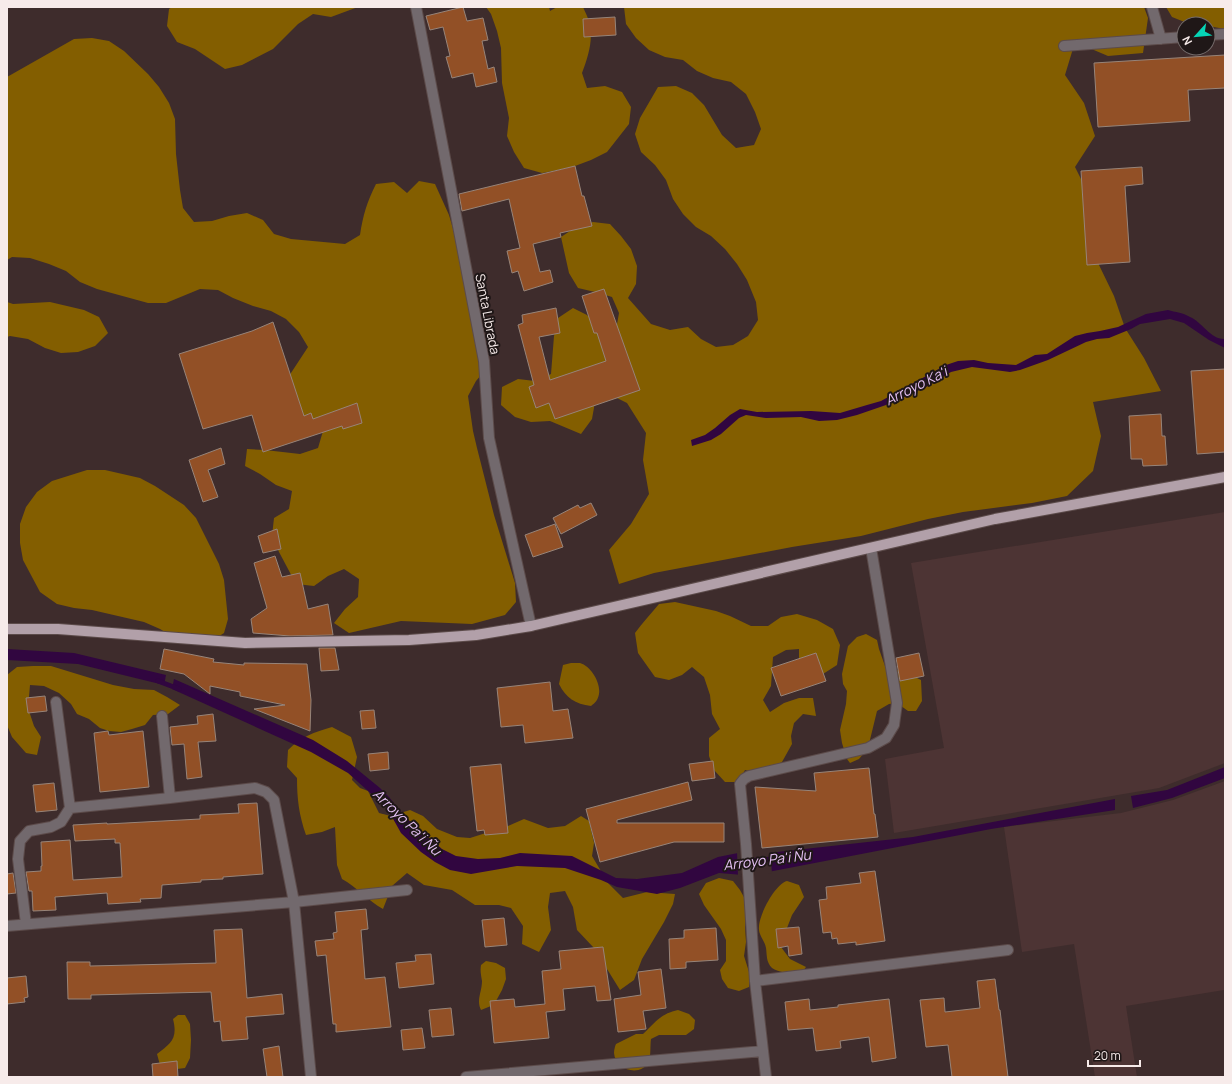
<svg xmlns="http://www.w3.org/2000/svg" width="1232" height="1084" font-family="Manrope,sans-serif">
<rect width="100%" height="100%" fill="#3e2c2c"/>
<path fill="#4d3434" d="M1225 512V763L1159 788 894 833 885 759 944 748 911 563Z
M1225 781V991L1224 990 1126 1006 1137 1077H1095L1074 944 1022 952 1004 827 1121 813 1173 800Z"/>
<path fill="#835e00" d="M172 7H358L331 17 313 14 298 24 273 49 242 65 225 69 195 49 177 42 167 26 169 9Z
M486 7H549L550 11 557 7H583C585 12 588 17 589 22 594 39 588 57 582 73L587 88 605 86 622 92 631 107 629 124 607 152 591 160 575 166 558 170 542 173 524 168 514 152 507 136 509 118 502 83 501 48 497 31 491 14Z
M624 7H1144L1148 18 1143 53 1108 56 1075 42 1065 75 1084 103 1095 136 1075 167 1090 197 1100 230 1099 265 1114 296 1125 328 1144 358 1161 391 1093 402 1101 436 1093 471 1067 496 1032 503 963 512 928 519 861 536 792 547 654 573 619 584 609 550 631 524 649 494 643 460 646 433 627 403 611 395 595 402 592 419 581 434 550 421 531 422 515 417 501 405 502 387 518 379 535 381 551 374 554 336 558 318 573 308 587 315 599 328 616 330 619 313 612 297 595 292 578 288 569 273 561 237 576 227 593 222 610 224 621 236 631 249 637 266 636 284 628 298 651 324 670 330 688 327 701 339 716 347 733 345 748 336 758 320 756 302 747 280 737 264 725 249 711 236 696 227 683 214 673 199 666 180 655 165 641 152 635 134 640 118 658 87 676 86 692 93 704 105 722 135 736 148 754 145 761 129 755 112 746 94 731 82 713 78 697 71 683 60 665 57 649 50 636 38 626 24Z
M1166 7H1225V29L1208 26V24L1187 23 1172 17Z
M92 38 109 41 124 51 148 74 159 87 169 103 175 119 176 154 180 190 183 208 194 222 212 221 229 216 247 213 263 220 274 234 291 239 345 244 360 235C363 215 367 202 376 184L394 182 407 193 419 181 435 184 449 215 454 232 487 368 476 381 468 396 473 431 477 448 494 515 515 583 516 602 505 615 472 624 401 621 349 633 334 623 345 609 358 597 359 579 344 569 328 576 314 586 296 584 279 552 272 536 274 518 289 509 292 491 276 485 260 474 245 466 247 449 265 450 300 454 318 448 323 431 291 417 289 376 308 347 299 332 286 319 271 311 253 306 233 298 218 290 200 289 166 303H148L97 289 80 282 66 271 49 264 30 258 12 257 7 260V77L74 39Z
M7 302 13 304 50 302 84 310 99 317 108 333 95 346 78 352 61 353 45 348 28 339 10 336 7 337Z
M87 470H105L140 478 155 486 184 505 196 518 219 564 224 580 228 619 224 633 210 642 175 638 160 629 144 622 92 610 74 608 57 604 40 592 23 560 20 543V524L26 507 37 492 52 481Z
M675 602 716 611 730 616 751 626H768L781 617 797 614 817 620 833 629 840 645 837 665 823 674 799 659V649L786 650 773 657 771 686 763 700 770 712 784 703 799 698H813L816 716 803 714 794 723 791 736 792 744 782 762 760 773 745 770 738 782H725L714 770 709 756V738L720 729 712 714 710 695 704 677 692 667 682 675 669 680 655 677 638 653 635 633C642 623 651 614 659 604Z
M866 634 877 640 879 649 885 666 907 673 921 680 922 701 916 711H908L897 703 889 704 877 711 868 748 859 759 850 763 847 759 842 743 840 730 846 704 847 691 843 684 842 674 848 646 857 637Z
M571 663C574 663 578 663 580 663 591 666 601 683 599 694 598 700 595 703 591 706 575 704 566 698 559 684L563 665Z
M33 666H51L113 685 134 689 154 690 167 697 180 705 168 714 153 715 145 725 132 729 121 732 109 731 100 728 89 719 77 714 71 704 59 693 44 686 30 685 28 708 34 726 41 737 37 755 26 753 12 737 7 725V675L17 667Z
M332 727 351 737 357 757 352 780 360 788 368 791 379 813 391 816 410 810 423 816 437 829 457 837 470 838 508 826 524 819 548 828 565 826 581 816 589 821 594 843 592 856 608 883 623 898 647 892 675 894 673 904 664 922 642 959 634 980 620 990 594 948 577 930 573 907 565 891 550 893 548 907 551 930 539 952 522 944 523 926 511 908 499 905H475L452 890 424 885 407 873 392 886 383 909C368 901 357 887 342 879L337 865 335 827 322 832 306 835C299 815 297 799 297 778L287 767 288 750C301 737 314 732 332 727Z
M719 878 733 881 740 890 745 899 746 913 745 927 746 942 744 956 750 975 749 987 739 991 728 988 722 979 720 970 726 961V940L721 929 704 905 699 894 706 883Z
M787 881 799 885 804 897 792 915 787 928 781 936V947L790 959 806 967 799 976C792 974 778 972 772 968 766 962 767 955 766 948 765 941 758 935 759 927 759 915 775 884 787 881Z
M486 961 496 963 505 968 506 979 502 990 496 1001 491 1006 481 1010C476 1000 482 992 482 981 481 975 480 971 481 965Z
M678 1010 689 1014 695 1020 694 1029 686 1035H659L651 1039C650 1045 651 1057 649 1061 641 1078 615 1070 614 1053 614 1050 615 1046 616 1044L636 1034H643C656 1022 660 1014 678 1010Z
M178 1015H185L190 1024 191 1040 190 1058 185 1068 177 1069 160 1065 157 1054C171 1043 178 1039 173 1019Z"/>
<path fill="#310640" d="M1168 310C1175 312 1184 313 1190 317 1202 322 1211 340 1225 339V348L1209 340 1184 323 1170 319 1140 324 1131 329 1109 338 1097 339 1086 342 1048 360 1020 370 1010 372 972 367 951 372 926 387 886 405 857 415 837 420 819 421 801 417 766 418 746 415 739 418 721 434 711 440 692 446 691 440 705 435 715 428 730 415 740 409 757 412 811 411 840 413 867 405 881 401 946 365 958 361 974 360 988 363 1016 365 1035 355 1047 354 1075 336 1087 333 1100 331 1118 327 1146 314Z
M7 649 74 653 166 675 164 685 78 664 7 660Z
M174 679 313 740 347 761 380 788 389 797 404 816 442 849 456 856 478 859 500 858 520 853 572 856 616 878 637 879 682 873 718 857 743 852V875L719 873 680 888 657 894 617 887 601 880 565 868 517 866 471 874 450 870 435 862 421 852 401 833 387 808 348 773 311 752 172 689Z
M1225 767V778L1172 798 1133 808 1131 796 1167 790Z
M1115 799V810L991 829 768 872V853L913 837Z"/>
<path fill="#3e2c2c" d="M744 850V877L738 876 737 852Z
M767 851H770L772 873 768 874 766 872V853Z"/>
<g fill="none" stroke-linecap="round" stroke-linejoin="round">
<path stroke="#310640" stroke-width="5" d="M158 681 179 689
M746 861 774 859"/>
</g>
<path fill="#925026" stroke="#978479" d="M463 7 467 21 483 18 488 40 482 41 488 69 494 67 497 82 476 87 473 73 452 78 446 57 450 56 443 27 430 30 426 16Z
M615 17 616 35 584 37 583 19Z
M1225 55V88L1188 90 1190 121 1098 127 1094 63Z
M575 166 582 196H584L592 226 560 233 561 237 533 244 540 272 550 270 553 282 524 291 518 271 512 273 507 251 520 248 509 199 462 211 459 194Z
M1142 167 1143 184 1125 186 1130 262 1087 265 1081 171Z
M604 289 640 390 555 419 549 403 536 408 529 387 534 385 518 325 523 323 522 315 556 308 560 333 539 337 550 380 606 361 597 333H594L582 296Z
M273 322 304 416 311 413 313 419 357 403 362 423 343 429 342 426 263 452 252 415 203 429 179 354 252 331Z
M1225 369V452L1197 454 1191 371Z
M1161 414 1162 436H1165L1167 465 1143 466 1142 459H1131L1129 416Z
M221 448 225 464 208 470 218 497 203 502 189 460Z
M591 503 597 515 561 534 553 518 578 505 580 508Z
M555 524 563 547 533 557 525 535Z
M277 529 281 549 263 553 258 536Z
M275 556 282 577 300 573 308 609 328 604 333 635 290 636 253 633 251 619 267 608 254 563Z
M319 648H335L339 670 321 671Z
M164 649 214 659 213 662 244 665V663L307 664 311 700 310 731 254 709 285 705 240 696V692L210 686V694L184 674 160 669Z
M816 653 826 681 781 696 771 668Z
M919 653 924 676 900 681 896 658Z
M550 682 553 711 568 709 573 738 525 743 523 725 501 727 497 688Z
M45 696 47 711 28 713 26 698Z
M374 710 376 728 362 729 360 711Z
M213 714 216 741 198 742 202 777 187 779 184 744 172 745 170 727 198 724 197 716Z
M108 731 109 735 143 731 149 787 100 792 94 733Z
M388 752 389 769 370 771 368 754Z
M713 761 715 778 692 781 689 764Z
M501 764 508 833 485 835 484 830 477 831 470 767Z
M869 768 874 814H875L878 837 762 848 755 787 816 791 814 773Z
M688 782 692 800 617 820V823H724V842H674L600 862 586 809Z
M54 783 57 810 36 812 33 785Z
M257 803 263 874 223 877V879L201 880V882L162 885 161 898 140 899 141 902 108 904 107 893 55 897 56 910 33 911 32 891H29L26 872 41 871V866H42L41 842 70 840 73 880 122 877 120 843H115V839L75 841 73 825 107 823V824L200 819V815L239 813 238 804Z
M875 871 885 941 856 945V942L838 944 837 938 832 939 831 932 823 933 819 900 827 899 826 887 861 883 859 873Z
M13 873 16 893 7 894V874Z
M366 909 368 929 361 930 365 979 385 977 391 1027 336 1032V1024H333L326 955 317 956 315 941 334 939 333 933 337 932 335 912Z
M504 918 507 945 485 947 482 920Z
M799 927 802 954 789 956 788 946 778 948 776 929Z
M716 928 718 960 686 962V968L670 969 669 939 684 938V930Z
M242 929 247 998 282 994 284 1014 246 1017 248 1039 222 1041 220 1021 214 1022 211 992 91 995V999H68L67 962H90V966L216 963 214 930Z
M603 947 611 1000 597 1001 595 986 563 989 565 1010 546 1012 549 1038 494 1043 490 1001 514 999 515 1007 545 1004 542 971 561 969 559 951Z
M431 954 434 984 399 988 396 963 416 961 415 955Z
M661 969 666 1008 643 1011 646 1029 618 1032 614 999 641 995 638 972Z
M26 976 28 997 24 998 25 1002 7 1004V978Z
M995 979 999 1010H1000L1008 1077H952L948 1045 926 1047 920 1000 944 998 945 1012 980 1008 977 981Z
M809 999 810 1010 838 1007V1005L889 999 896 1058 872 1062 869 1037 840 1041 841 1048 816 1051 813 1028 788 1030 785 1002Z
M451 1008 454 1035 432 1037 429 1010Z
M422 1028 425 1048 403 1050 401 1030Z
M279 1046 283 1077H267L263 1049Z
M177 1061 178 1077H153L152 1064Z"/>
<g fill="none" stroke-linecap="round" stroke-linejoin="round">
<g stroke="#5c4b4a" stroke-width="12">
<path id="minor" d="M416 7 484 361 489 438 531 626
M1152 7 1161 39
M1208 35 1225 34
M1064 46 1184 37
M162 716 170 798
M70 808 170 798 255 788 266 792 274 800 294 902 311 1077
M26 924 18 859 20 841 29 831 51 827 61 822 70 808 56 702
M7 926 294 902 407 890
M755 981 1008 950
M466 1077 763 1051
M766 1077 755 981 746 844 740 784 744 779 749 776 868 748 886 738 894 725 897 703 871 548"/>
</g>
<g stroke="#5c4b4a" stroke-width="12">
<path id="major" d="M7 629H58L245 643 409 640 476 635 531 626 995 519 1225 477"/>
</g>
<use href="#minor" stroke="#72696d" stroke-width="10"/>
<use href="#major" stroke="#b2a0a9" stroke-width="10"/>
</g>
<g text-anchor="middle" stroke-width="4" stroke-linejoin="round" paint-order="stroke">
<g font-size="13" fill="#f7ebea" stroke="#1f1717">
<text transform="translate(488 314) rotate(79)" y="5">Santa Librada</text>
</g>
<g font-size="14" font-style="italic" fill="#e5c1f5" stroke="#1f1717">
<text transform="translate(916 386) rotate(-27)" y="5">Arroyo Ka'i</text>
<text transform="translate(407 822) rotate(44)" y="5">Arroyo Pa'i Ñu</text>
<text transform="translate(767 860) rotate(-7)" y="5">Arroyo Pa'i Ñu</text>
</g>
</g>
<rect width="1232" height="1084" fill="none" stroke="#f7ebea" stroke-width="16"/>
<g transform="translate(1196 36) rotate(243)"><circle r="19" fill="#1f1717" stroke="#756c6b"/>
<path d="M0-3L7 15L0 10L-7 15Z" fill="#06d5b6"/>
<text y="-6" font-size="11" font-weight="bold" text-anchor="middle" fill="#f7ebea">N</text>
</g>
<path d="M1088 1060v6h52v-6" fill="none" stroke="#f7ebea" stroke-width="2"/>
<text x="1094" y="1060" font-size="12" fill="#f7ebea" stroke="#1f1717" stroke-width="3" paint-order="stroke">20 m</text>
</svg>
